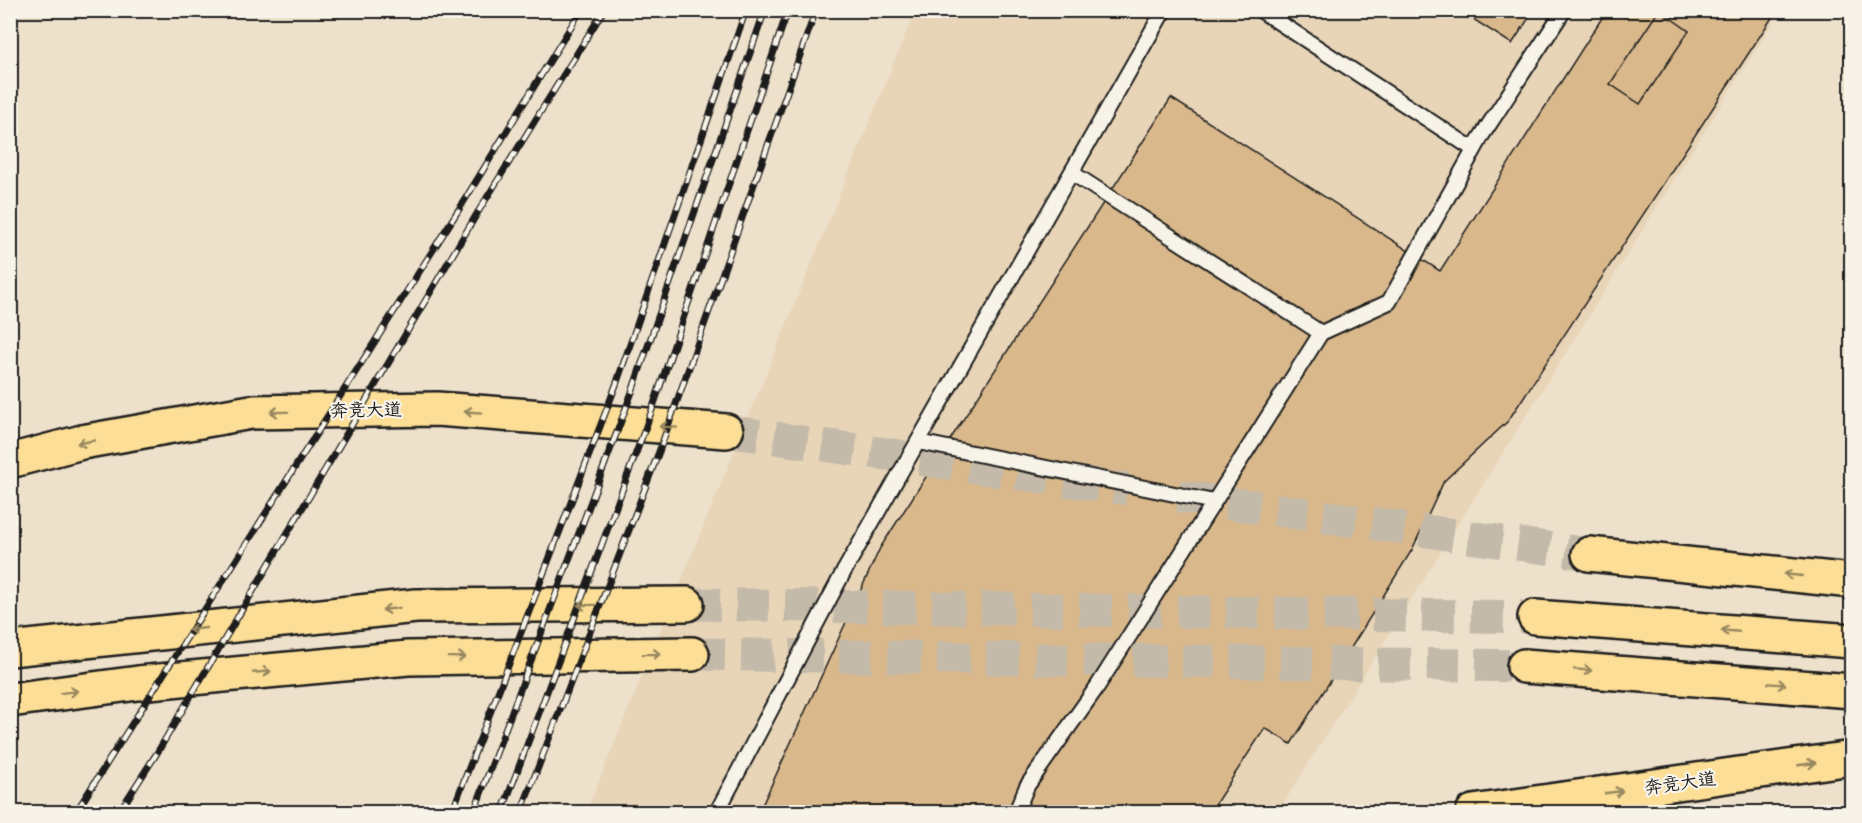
<svg xmlns="http://www.w3.org/2000/svg" width="1862" height="823" font-family="'Patrick Hand','LXGW WenKai TC',sans-serif">
<rect width="100%" height="100%" fill="#eee1cc"/>
<filter id="ink" filterUnits="userSpaceOnUse"><feTurbulence type="fractalNoise" baseFrequency=".0167" numOctaves="2"/><feDisplacementMap in="SourceGraphic" scale="12" xChannelSelector="R" yChannelSelector="G"/><feConvolveMatrix kernelMatrix="1 2 1 2 8 2 1 2 1" color-interpolation-filters="sRGB"/></filter>
<g filter="url(#ink)">
<path fill="#e8d5b8" d="M915 11H1780L1278 812H586Z"/>
<path fill="#d9b88b" stroke="#1c1c1c" stroke-width="1.5" d="M1459 10H1534L1512 44Z
M1607 10H1777L1508 421 1444 481 1412 550 1291 744 1265 728 1210 812H759L880 548 1171 98 1440 271Z
M1659 10 1689 31 1640 104 1610 84Z"/>
<g fill="none" stroke-linecap="round" stroke-linejoin="round">
<path stroke="#c4baa9" stroke-width="33" stroke-dasharray="33 16" stroke-linecap="butt" d="M726 431 1127 489
M1178 496 1589 554
M687 604 1535 617
M692 654 1524 666"/>
<g stroke="#1c1c1c" stroke-width="18">
<path id="service" d="M1260 10 1473 149 1564 10
M1321 333 1389 302 1479 141
M918 442 1214 502
M717 812 843 573 1164 10
M1016 812 1027 786 1097 687 1321 333 1072 173"/>
</g>
<g stroke="#1c1c1c" stroke-width="38">
<path id="primary" d="M10 461 82 442 251 412 437 409 726 431
M1589 554 1852 581
M1535 617 1852 641
M10 649 416 606 687 604
M1524 666 1852 691
M10 700 138 683 408 658 692 654
M1473 812 1852 758"/>
</g>
<use href="#service" stroke="#f7f3e8" stroke-width="14"/>
<use href="#primary" stroke="#fcde96" stroke-width="33"/>
<g stroke="#1c1c1c" stroke-width="7">
<path id="rail" d="M76 812 461 206 581 10
M119 812 157 753 478 212 604 10
M452 812 616 385 746 10
M474 812 632 392 765 10
M502 812 652 410 788 10
M521 812 660 449 816 10"/>
</g>
<use href="#rail" stroke="#f7f3e8" stroke-width="4.5" stroke-dasharray="14" stroke-linecap="butt"/>
</g>
<defs><path id="oneway-shaft" d="M-6 0H5M1.5-3L5.5 0L1.5 3" fill="none" stroke-width="1.6" stroke-linecap="round" stroke-linejoin="round" transform="scale(1.5)"/></defs>
<g stroke="#97875f">
<use href="#oneway-shaft" transform="translate(279 412) rotate(179)"/>
<use href="#oneway-shaft" transform="translate(473 412) rotate(-176)"/>
<use href="#oneway-shaft" transform="translate(668 427) rotate(-176)"/>
<use href="#oneway-shaft" transform="translate(86 442) rotate(169)"/>
<use href="#oneway-shaft" transform="translate(1793 575) rotate(-174)"/>
<use href="#oneway-shaft" transform="translate(586 605) rotate(179)"/>
<use href="#oneway-shaft" transform="translate(391 609) rotate(174)"/>
<use href="#oneway-shaft" transform="translate(197 629) rotate(174)"/>
<use href="#oneway-shaft" transform="translate(1730 631) rotate(-175)"/>
<use href="#oneway-shaft" transform="translate(652 654) rotate(-1)"/>
<use href="#oneway-shaft" transform="translate(457 657) rotate(-1)"/>
<use href="#oneway-shaft" transform="translate(1583 670) rotate(4)"/>
<use href="#oneway-shaft" transform="translate(262 672) rotate(-5)"/>
<use href="#oneway-shaft" transform="translate(1777 684) rotate(4)"/>
<use href="#oneway-shaft" transform="translate(69 692) rotate(-7)"/>
<use href="#oneway-shaft" transform="translate(1807 764) rotate(-8)"/>
<use href="#oneway-shaft" transform="translate(1614 792) rotate(-8)"/>
</g>
</g>
<g text-anchor="middle" stroke-width="4.5" stroke-linejoin="round" paint-order="stroke">
<g font-size="18" fill="#1c1c1c" stroke="#f7f3e8">
<text transform="translate(366 410) rotate(-1)" y="6">奔竞大道</text>
<text transform="translate(1680 783) rotate(-8)" y="6">奔竞大道</text>
</g>
</g>
<rect width="1862" height="823" fill="none" stroke="#f7f3e8" stroke-width="36"/>
<rect x="18" y="18" width="1826" height="787" fill="none" stroke="#1c1c1c" stroke-width="2" filter="url(#ink)"/>
</svg>
